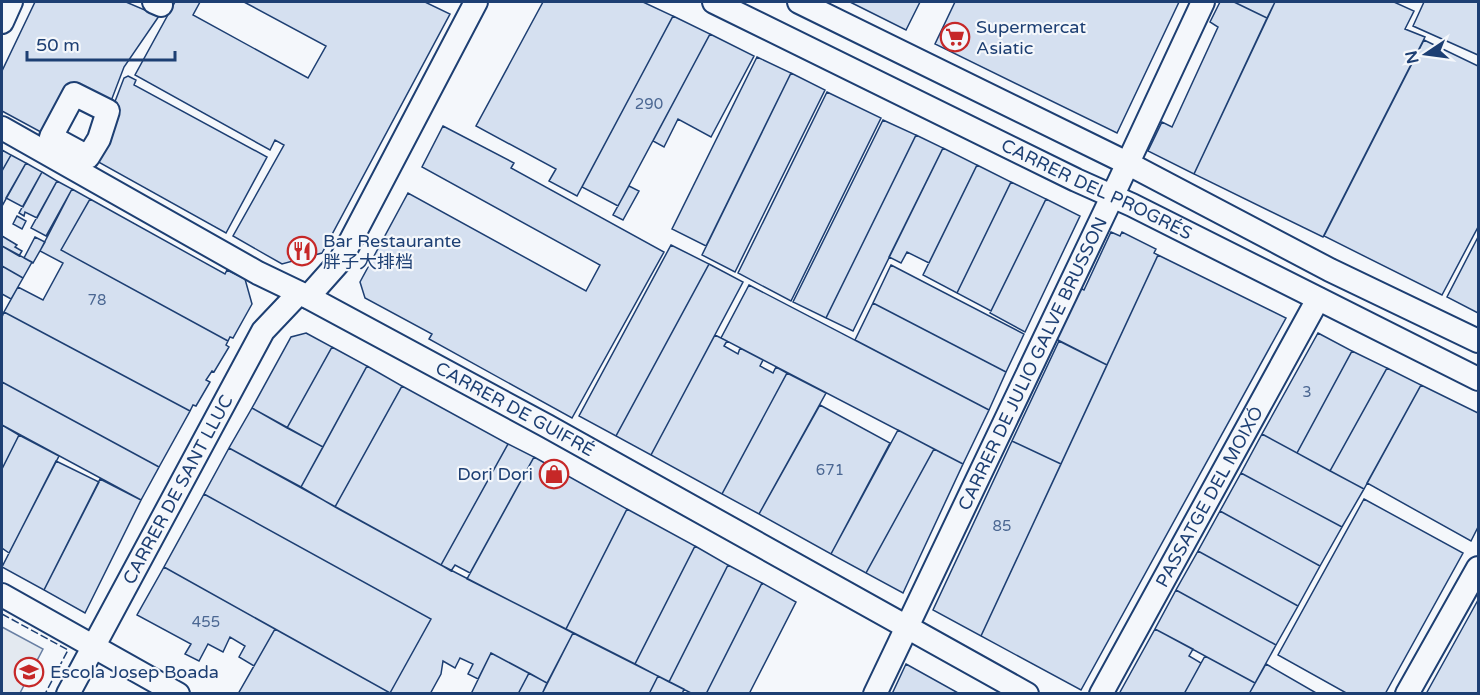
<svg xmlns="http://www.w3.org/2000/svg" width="1480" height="695" font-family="'Varela Round','Noto Sans SC',sans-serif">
<rect width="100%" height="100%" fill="#f4f7fb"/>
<path fill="#e3e9f0" stroke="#687fa3" stroke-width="1.5" d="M2 627 43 649 20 693H2Z"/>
<path fill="#d5e0f0" stroke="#1d3f73" stroke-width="1.5" d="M35 2H126L159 16 124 67 108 109 74 93 50 137 2 111V71Z
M175 2H200L193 15 308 78 326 46 244 2H425L450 14 322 253 282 264 233 236 284 145 275 140 270 150 135 75Z
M543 2H643L673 16 577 196 549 181 556 169 476 126Z
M850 2H920L906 30Z
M955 2H1179L1117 133 935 44Z
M1220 2H1234L1267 18 1194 174 1148 151 1162 122 1172 127 1218 27 1210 22Z
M1234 2H1275L1267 18Z
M1275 2H1394L1414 11 1405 29 1425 37 1323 237 1194 174Z
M1424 2H1478V55L1413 26Z
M673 16 710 34 618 206 582 187Z
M710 34 754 56 711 137 678 119 664 147 653 141Z
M1424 40 1478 66V227L1442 295 1324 236Z
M757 57 791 73 706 246 672 229Z
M791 73 825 90 735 272 702 255Z
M128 76 136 80 134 85 267 157 226 233 93 159 124 78Z
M827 92 881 118 791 301 738 273Z
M883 120 916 135 826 318 793 302Z
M443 126 514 163 511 168 664 252 572 418 429 339 432 334 365 298 360 282 408 193 586 291 600 265 422 167Z
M916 135 943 148 853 331 826 318Z
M943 148 977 165 929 263 907 252 901 263 889 257Z
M2 150 11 155 2 171Z
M11 155 26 163 2 206V171Z
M26 163 42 172 23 207 6 198Z
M977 165 1011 182 957 293 923 275Z
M42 172 57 181 37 218 25 212 24 216 19 213Z
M57 181 72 189 46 236 31 228Z
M1011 182 1046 199 991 311 957 293Z
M629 186 639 191 623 220 613 215Z
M72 189 90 199 61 250 228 341 226 345 229 347 214 372 212 371 206 380 210 382 196 406 193 405 190 411 4 312 18 287 43 300 63 263 40 251Z
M90 199 225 274 227 270 245 279 252 304 233 338 230 337 228 341 61 250Z
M1046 199 1080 216 1025 332 990 313Z
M17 216 26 221 22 229 13 224Z
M1111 232 1120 236 1122 232 1156 249 1154 253 1158 255 1107 365 1056 339 1080 288 1084 290Z
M2 236 17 245 15 247 22 251 19 256 2 246Z
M35 237 45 242 33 263 24 258Z
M1478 237V313L1447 297Z
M671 245 709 264 616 436 579 416Z
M2 246 32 262 23 278 2 266Z
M1158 255 1286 318 1081 690 981 636Z
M709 264 743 282 651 455 616 436Z
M891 265 1024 334 1006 372 873 303Z
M2 266 23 278 11 299 2 294Z
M749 285 989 410 963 464 721 338Z
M873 303 1006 372 989 410 855 340Z
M4 312 190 411 159 467 2 382V317Z
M306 333 332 347 287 428 252 408 291 337Z
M1318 333 1352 351 1297 453 1262 434Z
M715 335 727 341 724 346 738 354 740 348 763 360 760 366 773 373 776 367 787 373 722 494 651 455Z
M1059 341 1107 365 1061 464 1012 441Z
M332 347 367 366 323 447 287 428Z
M1352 351 1387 368 1330 471 1297 453Z
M367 366 402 386 335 507 301 487Z
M1387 368 1421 385 1364 489 1330 471Z
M787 373 826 393 759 514 722 494Z
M2 382 159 467 141 500 2 425Z
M1421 385 1478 413V527L1471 541 1367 483Z
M402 386 508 444 441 565 335 507Z
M820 405 890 443 831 554 759 514Z
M252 408 323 447 301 487 229 448Z
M2 425 19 435 2 469Z
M898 430 934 449 866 573 831 554Z
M1262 434 1364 489 1342 527 1241 473Z
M19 435 59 456 9 553 2 548V469Z
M1012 441 1061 464 981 636 933 610Z
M508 444 534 457 470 573 455 565 451 571 441 565Z
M229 448 441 565 573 633 547 683 491 653 478 679 468 674 473 664 460 658 455 668 443 661 441 674 430 694H238L275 629 390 693 431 619 204 494Z
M934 449 963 464 903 593 866 573Z
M534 457 627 509 566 629 467 579Z
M56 461 99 482 44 590 2 567Z
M1241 473 1342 527 1320 566 1220 511Z
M100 479 141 500 85 613 44 590Z
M204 494 431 619 390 693 164 567Z
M1364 499 1463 553 1385 694H1348L1278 655Z
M627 509 695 546 635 664 566 629Z
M1220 511 1320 566 1298 606 1198 551Z
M695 546 728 565 669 682 635 664Z
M1198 551 1298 606 1276 645 1176 590Z
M728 565 762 583 706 694H693L669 682Z
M164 567 275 629 254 666 239 657 245 646 230 637 223 652 208 644 199 661 185 654 191 644 137 615Z
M762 583 796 602 749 694H706Z
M1176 590 1276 645 1255 683 1155 629Z
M1478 600V694H1426L1462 629Z
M1155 629 1193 649 1189 656 1201 663 1184 694H1119Z
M573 633 658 676 649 694H542Z
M491 653 529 673 518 694H471Z
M1205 656 1255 683 1249 694H1184Z
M906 664 960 694H892Z
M1266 664 1318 694H1249Z
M529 673 547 683 542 694H518Z
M658 676 684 689 682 694H649Z"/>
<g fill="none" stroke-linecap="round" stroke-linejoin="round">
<g stroke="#1d3f73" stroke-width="26">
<g id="minor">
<path d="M154 2 161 5"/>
<path id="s1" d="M714 2 1076 180 1132 205 1478 379"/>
<path d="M799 2 1127 163 1330 270 1478 341"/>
<path d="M2 22 11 2"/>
<path d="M74 94 108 111 99 139 88 157 51 137Z"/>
<path id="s2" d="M2 128 258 273 308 297 547 426 1027 694"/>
<path d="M308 297 340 261 476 2"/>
<path d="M2 595 178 694"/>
<path id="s3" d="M68 694 263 331 299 293"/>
<path id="s4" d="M875 694 1112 197 1203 2"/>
<path id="s5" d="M1101 694 1318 299"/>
<path d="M1407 694 1478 568"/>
</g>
</g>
<use href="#minor" stroke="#f4f7fb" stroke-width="22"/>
<path stroke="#1d3f73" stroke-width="1.5" stroke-dasharray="8 3" stroke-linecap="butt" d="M2 614 68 650 45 694"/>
</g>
<defs>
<g id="supermarket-ring" transform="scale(1.5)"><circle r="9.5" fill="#f4f7fb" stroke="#c62828" stroke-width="1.5"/><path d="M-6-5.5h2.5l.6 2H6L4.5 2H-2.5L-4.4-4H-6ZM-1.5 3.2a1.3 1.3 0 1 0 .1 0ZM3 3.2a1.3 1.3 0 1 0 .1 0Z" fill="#c62828"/></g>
<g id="restaurant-ring" transform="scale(1.5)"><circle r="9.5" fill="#f4f7fb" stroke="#c62828" stroke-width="1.5"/><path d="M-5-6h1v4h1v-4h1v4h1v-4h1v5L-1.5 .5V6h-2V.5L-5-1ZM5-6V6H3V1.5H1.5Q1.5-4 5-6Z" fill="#c62828"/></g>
<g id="shop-ring" transform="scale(1.5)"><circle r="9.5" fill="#f4f7fb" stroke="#c62828" stroke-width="1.5"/><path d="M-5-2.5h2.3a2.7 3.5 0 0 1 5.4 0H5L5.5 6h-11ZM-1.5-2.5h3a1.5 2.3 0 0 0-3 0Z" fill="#c62828"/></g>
<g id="school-ring" transform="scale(1.5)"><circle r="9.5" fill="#f4f7fb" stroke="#c62828" stroke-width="1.5"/><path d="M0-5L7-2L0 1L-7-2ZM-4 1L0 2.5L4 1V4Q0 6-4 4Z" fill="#c62828"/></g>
</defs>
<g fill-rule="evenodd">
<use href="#supermarket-ring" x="955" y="37"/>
<use href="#restaurant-ring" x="302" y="251"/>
<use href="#shop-ring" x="554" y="474"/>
<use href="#school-ring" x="29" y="672"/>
</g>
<g text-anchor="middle" stroke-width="4.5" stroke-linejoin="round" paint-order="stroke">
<g font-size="15" fill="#4b6792">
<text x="649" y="109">290</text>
<text x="97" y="305">78</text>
<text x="1307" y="397">3</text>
<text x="830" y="475">671</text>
<text x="1002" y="531">85</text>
<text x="206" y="627">455</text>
</g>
<g font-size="18" fill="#1d3f73" stroke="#f4f7fb" text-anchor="start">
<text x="976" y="33">Supermercat<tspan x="976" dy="21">Asiatic</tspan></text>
<text x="323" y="247">Bar Restaurante<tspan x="323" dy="21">胖子大排档</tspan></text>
<text x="533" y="480" text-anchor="end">Dori Dori</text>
<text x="50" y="678">Escola Josep Boada</text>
</g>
<g font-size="18" fill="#1d3f73" stroke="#f4f7fb">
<text dy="6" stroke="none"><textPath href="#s1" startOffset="426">CARRER DEL PROGRÉS</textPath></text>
<text dy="6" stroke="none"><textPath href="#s4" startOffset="366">CARRER DE JULIO GALVE BRUSSON</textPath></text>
<text dy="6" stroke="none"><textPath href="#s2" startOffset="585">CARRER DE GUIFRÉ</textPath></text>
<text dy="6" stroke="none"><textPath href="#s3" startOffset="232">CARRER DE SANT LLUC</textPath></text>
<text dy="6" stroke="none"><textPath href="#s5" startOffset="225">PASSATGE DEL MOIXÓ</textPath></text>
</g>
</g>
<rect width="1480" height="695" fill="none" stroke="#1d3f73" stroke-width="6"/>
<g transform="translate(1426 54) rotate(257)" stroke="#f4f7fb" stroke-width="4.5" paint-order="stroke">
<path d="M0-4.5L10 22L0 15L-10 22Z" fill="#1d3f73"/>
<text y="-9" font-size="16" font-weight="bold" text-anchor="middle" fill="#1d3f73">N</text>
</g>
<path d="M27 51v9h148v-9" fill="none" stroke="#1d3f73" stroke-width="3"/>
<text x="36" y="51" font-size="18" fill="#1d3f73" stroke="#f4f7fb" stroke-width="4.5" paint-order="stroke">50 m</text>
</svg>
